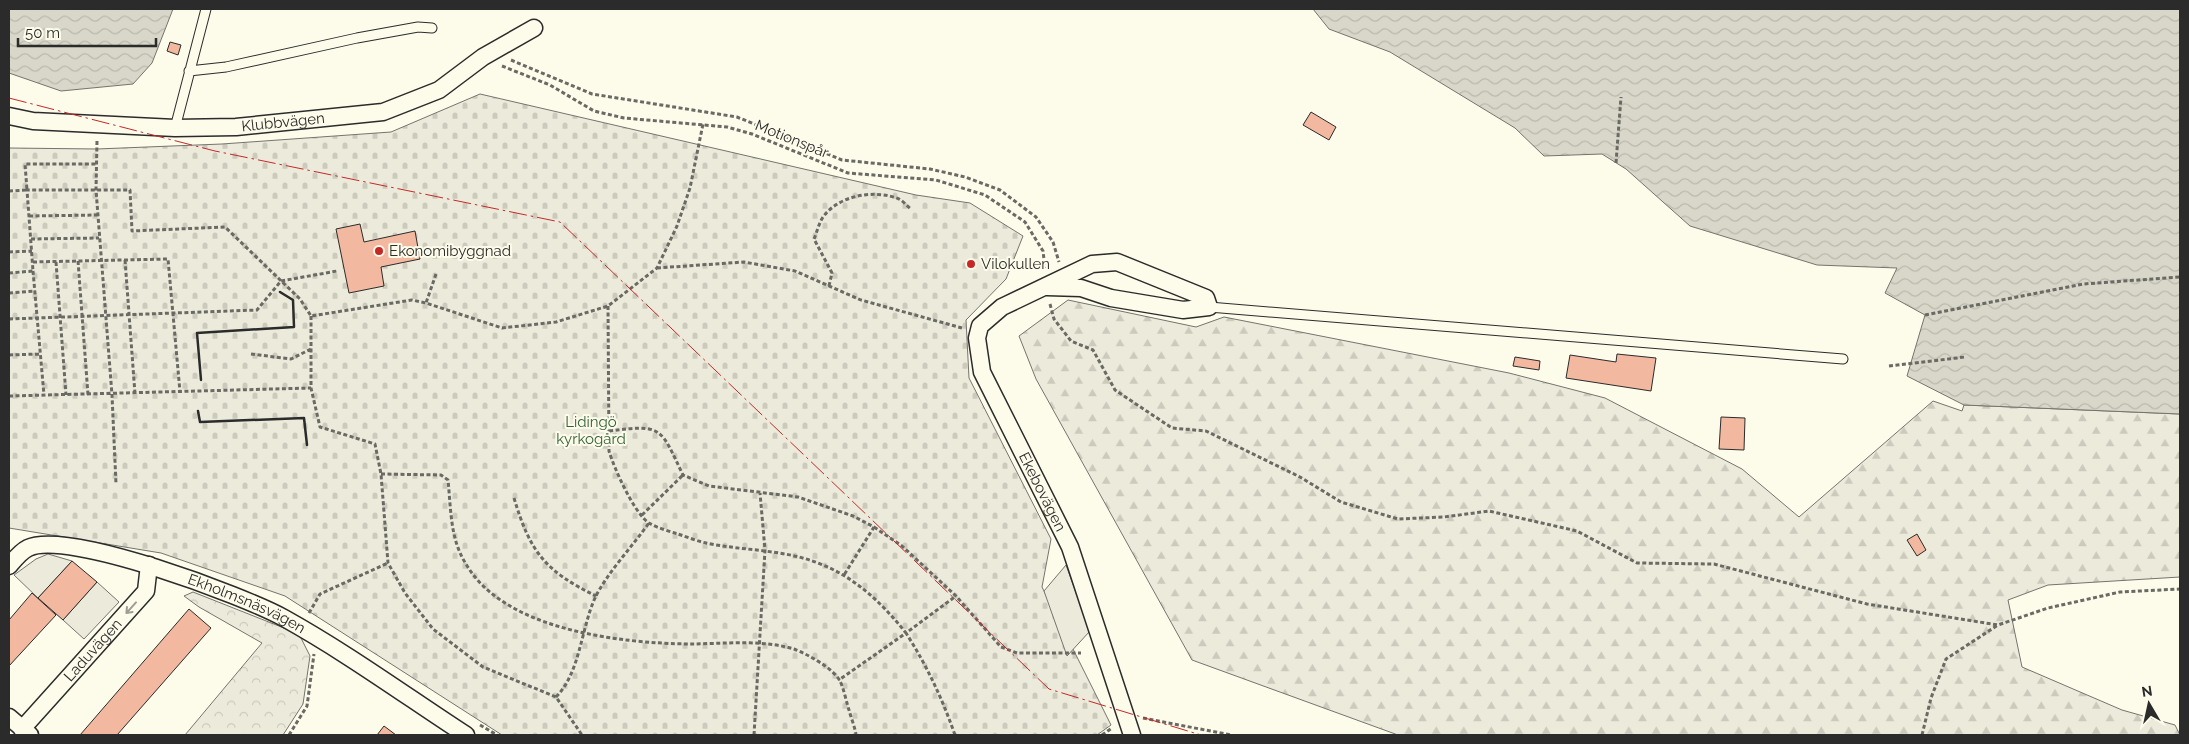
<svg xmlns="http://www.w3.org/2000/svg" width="2189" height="744" font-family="Raleway,sans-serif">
<defs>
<pattern id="forest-firs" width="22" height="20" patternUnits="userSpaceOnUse" patternTransform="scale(1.25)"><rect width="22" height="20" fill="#ecebdb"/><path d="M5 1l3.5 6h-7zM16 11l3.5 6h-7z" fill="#cbcabc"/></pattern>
<pattern id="cemetery-stones" width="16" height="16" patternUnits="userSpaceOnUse" patternTransform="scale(1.25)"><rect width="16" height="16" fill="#ecebdb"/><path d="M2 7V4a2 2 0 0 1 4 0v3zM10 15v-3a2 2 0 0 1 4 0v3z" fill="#cbcabc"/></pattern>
<pattern id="park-crowns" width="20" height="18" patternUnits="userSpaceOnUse" patternTransform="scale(1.25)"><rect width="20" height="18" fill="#ecebdb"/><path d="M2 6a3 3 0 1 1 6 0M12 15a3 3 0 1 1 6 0" fill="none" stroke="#cbcabc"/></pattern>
<pattern id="water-waves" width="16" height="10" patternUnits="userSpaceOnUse" patternTransform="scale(1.25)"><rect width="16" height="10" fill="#d8d7c9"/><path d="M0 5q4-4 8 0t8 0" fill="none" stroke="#bab9ad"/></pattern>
</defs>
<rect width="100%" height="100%" fill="#fdfbea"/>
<path fill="url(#forest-firs)" stroke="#74746e" d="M1068 300 1196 327 1224 317 1509 373 1605 398 1742 469 1799 517 1933 401 1962 411 1964 405 2180 414V577L2048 585 2008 600 2022 667 2122 710 2175 725 2180 735H1398L1192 660 1036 379 1019 336Z"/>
<path fill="url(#cemetery-stones)" stroke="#74746e" d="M480 94 916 195 970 203 1023 236 1006 279 966 320 969 378 1051 539 1042 587 1111 725 1097 735H502L285 596 161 553 9 528V148L97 149 222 144 391 132Z"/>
<path fill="url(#park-crowns)" stroke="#74746e" d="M193 592 299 634 310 656 303 704 283 735H185L262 643 199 607 184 596Z"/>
<path fill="#eceadb" stroke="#74746e" d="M48 554 72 561 38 598 14 575 36 559Z
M1066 565 1090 631 1067 656 1044 591Z
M97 582 119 602 84 639 63 620Z"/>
<path fill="url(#water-waves)" stroke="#74746e" d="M9 9H173L152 63 133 84 61 91 9 73Z
M1313 9H2180V414L1964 405 1907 376 1925 315 1885 293 1897 268 1817 265 1690 226 1626 169 1602 154 1544 156 1515 128 1390 52 1329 29Z"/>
<path fill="#f2b8a0" stroke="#2b2b2b" d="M170 42 181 45 178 55 167 51Z
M1311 112 1336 127 1329 140 1303 125Z
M360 224 364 242 415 231 420 259 381 267 384 286 349 293 336 229Z
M1617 354 1656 358 1651 391 1566 378 1570 355 1616 362Z
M1515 357 1540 361 1539 370 1513 366Z
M1721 417 1745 418 1744 450 1719 449Z
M1917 534 1926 550 1917 556 1907 540Z
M72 561 97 582 63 620 38 598Z
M32 593 56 615 9 666V620Z
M189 609 211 628 117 735H80Z
M384 726 396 735H377Z"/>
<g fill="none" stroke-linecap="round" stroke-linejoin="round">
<g stroke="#2b2b2b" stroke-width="11">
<path id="lane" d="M189 71 226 67 357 38 418 27 432 28
M175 128 206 9
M1209 307 1843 359"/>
</g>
<g stroke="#2b2b2b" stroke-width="19">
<g id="street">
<path id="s1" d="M9 116 33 121 175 128 236 127 383 112 439 90 483 57 534 28"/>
<path id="s2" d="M1047 287 1081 288 1111 298 1183 310 1209 307 1206 298 1117 262 1092 264 1002 307 980 326 977 338 982 372 1070 547 1132 735"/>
<path id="s3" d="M9 566C14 560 20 552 28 548 67 529 244 596 284 618 347 653 406 696 466 735"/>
<path d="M9 717 30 735"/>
<path id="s4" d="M22 729 146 591 149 565"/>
</g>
</g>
<path stroke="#6a6964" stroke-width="3" stroke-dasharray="4 2.5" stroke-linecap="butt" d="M511 60 592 94 737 117 842 160 930 169 965 177 1000 190 1036 217 1053 242 1059 262
M502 66 550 85 594 111 624 118 727 127 752 134 848 173 936 180 985 195 1025 222 1043 251 1045 268
M97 141 96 190 112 395 116 484
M1616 163 1621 97
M9 191 27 190 25 164H96
M29 216 98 215
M31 239 99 238
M9 252 32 251
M125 260 135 394
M78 261 88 395
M33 262 168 259 180 392
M56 262 66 395
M657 268 744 262 795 271 861 300 962 328
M33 271 44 395
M9 273 33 271 27 190H130L132 231 225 227 300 299 311 316 412 300 426 303
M436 274 426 303 502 328 556 322 608 306 657 268 677 226 690 188 703 124
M829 286 832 273 814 239C817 232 819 223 823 217 839 195 875 189 899 199 903 201 907 206 911 209
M9 293 35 291
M1050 304 1054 319 1071 341 1093 350 1115 390 1172 428 1206 431 1300 477 1341 502 1398 519 1444 517 1489 511 1577 531 1637 563 1714 564 1867 604 1998 625 2048 608 2120 592 2180 589
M608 306 609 451C614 468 634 513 649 523 657 528 669 531 678 534 687 537 697 541 706 543 744 551 782 549 818 563 855 577 882 603 906 633L839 680
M1925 315 2083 284 2180 277
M311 316V388L320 427 375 444 381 474 388 563 405 593 433 629 483 667 556 697 582 735
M9 319 257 310 281 281 337 271
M251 354 291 359 311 349
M9 355 40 354
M1889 366 1965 357
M9 396 311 388
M609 431C663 424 660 427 683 475L709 486 798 497 853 516 874 527 844 575
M381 474 441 475 448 480C451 509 450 539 466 564 504 630 619 643 688 644 722 644 761 639 794 649 807 654 833 668 840 681 844 689 846 701 849 710 851 718 855 727 856 735
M514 498C530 552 545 571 596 596
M642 515 683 475
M874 527 902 546 956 596 1001 647 1017 653H1081
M309 613 320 594 388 563
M556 697C580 673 581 629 595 598 605 576 634 544 649 523
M1143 718 1231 735
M480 725 497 735
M289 735 307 706 314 654
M754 735 765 550 760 493
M955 735C942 698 927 666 906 633L956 596
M1102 735 1112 728
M1922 735 1931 698 1946 659 1998 625"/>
<use href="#lane" stroke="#fdfbea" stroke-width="9"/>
<use href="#street" stroke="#fdfbea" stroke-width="16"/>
<path stroke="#2b2b2b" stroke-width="2.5" d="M201 380 197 333 294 327 293 300 280 292
M198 411 200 422 304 418 307 445"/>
<path stroke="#c62828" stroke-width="1" stroke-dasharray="18 4 2.5 4" stroke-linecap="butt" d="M9 98 215 151 560 222 1049 689 1201 735"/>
</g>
<defs><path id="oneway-shaft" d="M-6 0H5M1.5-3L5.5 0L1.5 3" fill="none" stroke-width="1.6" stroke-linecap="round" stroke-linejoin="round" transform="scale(1.25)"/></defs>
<use stroke="#9e9d94" href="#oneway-shaft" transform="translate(131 608) rotate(132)"/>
<g fill="#c62828" stroke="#fdfbea" stroke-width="2">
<circle cx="379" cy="251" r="5"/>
<circle cx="971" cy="264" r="5"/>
</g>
<g text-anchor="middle" stroke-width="4" stroke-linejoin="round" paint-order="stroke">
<g font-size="15" fill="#2b2b2b" stroke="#fdfbea">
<text dy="5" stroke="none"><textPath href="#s1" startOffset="275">Klubbvägen</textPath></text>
<text transform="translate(792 139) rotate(22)" y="5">Motionspår</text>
<text dy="5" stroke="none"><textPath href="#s2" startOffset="605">Ekebovägen</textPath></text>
<text dy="5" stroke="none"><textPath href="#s3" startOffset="255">Ekholmsnäsvägen</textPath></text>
<text dy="5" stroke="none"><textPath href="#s4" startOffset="106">Laduvägen</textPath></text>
</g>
<g font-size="15" fill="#2b2b2b" stroke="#fdfbea" text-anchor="start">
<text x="389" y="256">Ekonomibyggnad</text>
<text x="981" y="269">Vilokullen</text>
</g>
<g font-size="15" fill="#34623c" stroke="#fdfbea">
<text x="591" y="427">Lidingö<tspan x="591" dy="17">kyrkogård</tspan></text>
</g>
</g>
<rect width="2189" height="744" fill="none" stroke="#2b2b2b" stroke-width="20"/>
<g transform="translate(2149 704) rotate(351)" stroke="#fdfbea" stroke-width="4" paint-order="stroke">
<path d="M0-4L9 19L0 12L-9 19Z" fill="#2b2b2b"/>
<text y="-8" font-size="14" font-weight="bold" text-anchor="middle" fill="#2b2b2b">N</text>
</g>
<path d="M18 38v8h138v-8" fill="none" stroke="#2b2b2b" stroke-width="2.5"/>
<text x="25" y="38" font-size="15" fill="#2b2b2b" stroke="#fdfbea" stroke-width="4" paint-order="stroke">50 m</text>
</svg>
